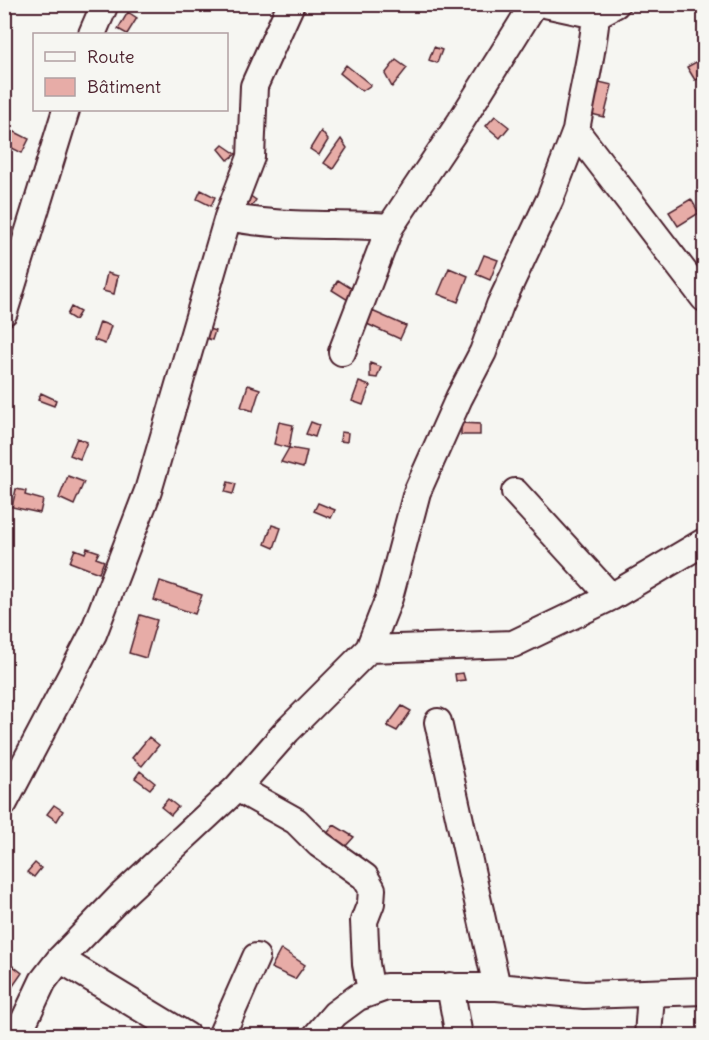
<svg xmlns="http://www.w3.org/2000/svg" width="709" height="1040" font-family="Delius,sans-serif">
<rect width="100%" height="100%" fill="#f6f6f2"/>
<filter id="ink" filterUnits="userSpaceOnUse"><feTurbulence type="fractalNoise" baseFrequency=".0167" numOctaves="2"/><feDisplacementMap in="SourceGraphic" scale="12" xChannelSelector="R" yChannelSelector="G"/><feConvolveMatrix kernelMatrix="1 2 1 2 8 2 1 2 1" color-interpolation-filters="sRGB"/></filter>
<g filter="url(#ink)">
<path fill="#e7aca7" stroke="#4a1f2b" stroke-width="1.5" d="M128 12 137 18 127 34 118 29Z
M434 47 442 50 437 63 429 60Z
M396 60 407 68 392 87 385 74Z
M698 61 704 77 695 80 687 67Z
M346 65 371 85 362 91 340 73Z
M595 81 612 85 604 117 587 113Z
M495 116 509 127 500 138 486 126Z
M11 130 29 139 22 153 4 144Z
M321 131 328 140 319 155 310 149Z
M341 139 347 148 333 169 324 163Z
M223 145 236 154 228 160 219 149Z
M201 190 215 197 211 206 197 199Z
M249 195 256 200 249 210 242 205Z
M691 199 699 213 678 226 669 212Z
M484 255 498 260 490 280 476 274Z
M449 268 468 276 458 302 438 294Z
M107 273 118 276 114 294 103 291Z
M338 280 354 290 348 300 332 290Z
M71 307 80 312 75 320 67 315Z
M372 311 406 326 400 339 367 324Z
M100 322 111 326 105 344 94 340Z
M206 328 215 331 212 340 203 337Z
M370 363 381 367 377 378 370 377Z
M359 382 370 386 363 405 352 401Z
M248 385 260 389 253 411 241 407Z
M41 393 56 400 54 406 38 400Z
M279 422 293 425 289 448 274 444Z
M311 422 319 425 315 437 306 434Z
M461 423 480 424V435H461Z
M341 432 348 433 347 442 340 441Z
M77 438 87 442 80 459 70 455Z
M289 448 307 451 303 468 281 462Z
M68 476 84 482 74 505 59 498Z
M228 482 236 484 233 494 225 492Z
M16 489 26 491 25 495 43 500 40 513 12 507Z
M318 503 335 510 331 518 314 511Z
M272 525 281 528 274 548 265 544Z
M87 548 99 552 96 558 104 561 99 573 70 562 75 549 85 553Z
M160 581 202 595 195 614 154 600Z
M140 615 157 620 146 658 129 653Z
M463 673 465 680 456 681 455 674Z
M9 702 12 726 4 727V703Z
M402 706 411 711 397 731 387 726Z
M149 737 159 745 142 766 132 758Z
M140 771 155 783 150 789 135 778Z
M168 799 178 807 171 815 161 807Z
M54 805 63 811 57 821 47 814Z
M334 825 354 837 345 847 325 836Z
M35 863 41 868 34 877 27 872Z
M281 949 305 965 295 979 271 968Z
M13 966 22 973 4 999V979Z"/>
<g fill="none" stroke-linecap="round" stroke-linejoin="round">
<g stroke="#4a1f2b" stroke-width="30">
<path id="minor" d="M545 4 596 15 616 4
M596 15C593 54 582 92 576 131L704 298
M92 34 105 4
M228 217C282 228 336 223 390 227L461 121 534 4
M4 312 66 110
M342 352 390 227
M515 492 611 597
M369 649 513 644 611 597 704 542
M438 722 497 987
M237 788 296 821 319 844 365 877 372 889 371 903 364 921 366 964 371 991
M4 803 93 634 148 491 228 217 251 157 254 86 291 4
M60 959 187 1036
M450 986 459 1036
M17 1036 43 981 60 959 121 896 237 788 287 731 369 649 389 598 417 492 459 398 483 352 500 305 550 199 576 131
M221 1036 256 957
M316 1036 335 1014 358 997 386 987H497L584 995 704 991
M648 1036 651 994"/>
</g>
<use href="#minor" stroke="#f6f6f2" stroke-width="26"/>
</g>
</g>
<rect width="709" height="1040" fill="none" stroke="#f6f6f2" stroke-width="24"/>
<rect x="12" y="12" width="685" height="1016" fill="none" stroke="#4a1f2b" stroke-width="2" filter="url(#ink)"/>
<rect x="33" y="33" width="195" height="78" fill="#f6f6f2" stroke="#b1a0a2" stroke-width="1.5"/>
<rect x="45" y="52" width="30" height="9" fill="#f6f6f2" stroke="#b1a0a2" stroke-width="1.5"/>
<text x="87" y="63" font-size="18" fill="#4a1f2b">Route</text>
<rect x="45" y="78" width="30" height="18" fill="#e7aca7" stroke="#b1a0a2" stroke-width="1.5"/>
<text x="87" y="93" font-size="18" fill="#4a1f2b">Bâtiment</text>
</svg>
